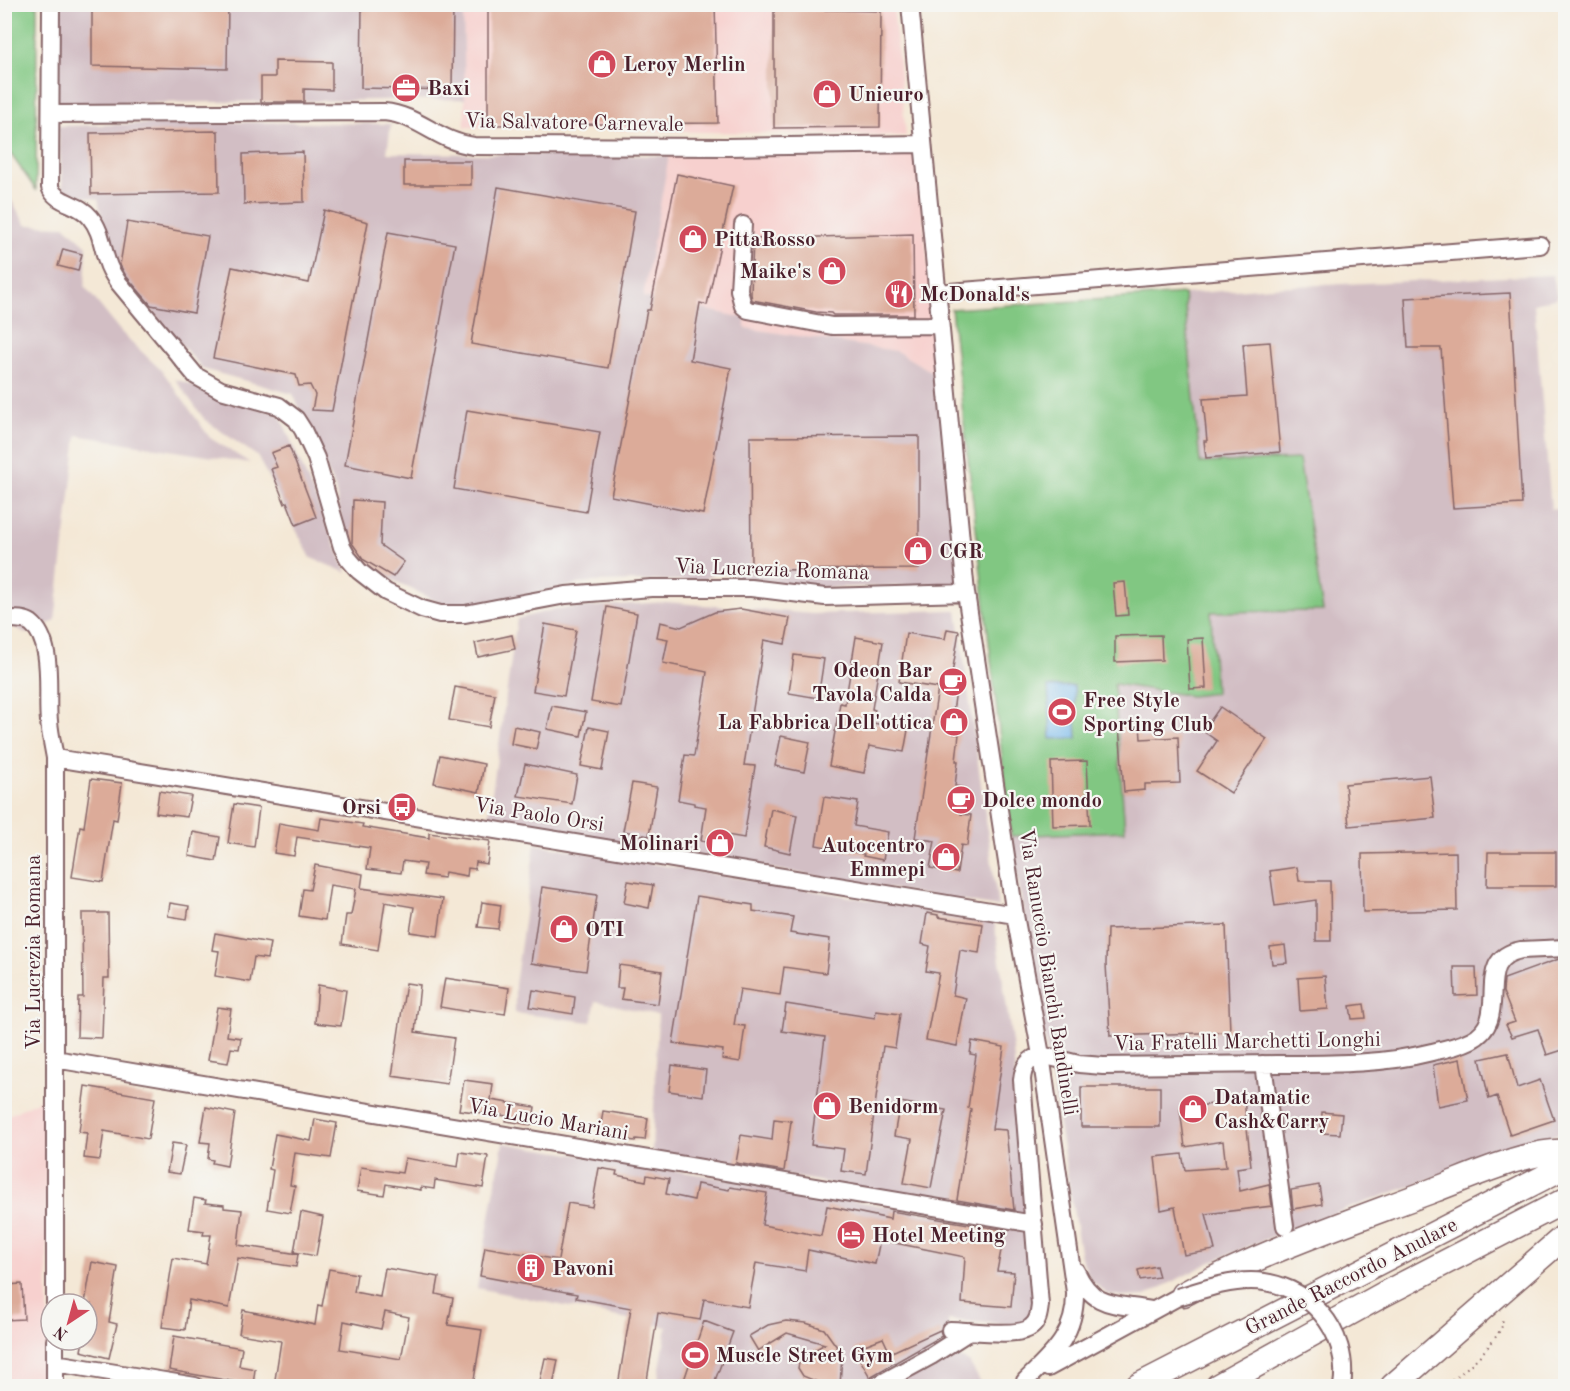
<svg xmlns="http://www.w3.org/2000/svg" width="1570" height="1391" font-family="'Old Standard TT',serif">
<rect width="100%" height="100%" fill="#f6f6f2"/>
<filter id="ink" filterUnits="userSpaceOnUse"><feTurbulence type="fractalNoise" baseFrequency=".0167" numOctaves="2"/><feDisplacementMap in="SourceGraphic" scale="12" xChannelSelector="R" yChannelSelector="G"/><feConvolveMatrix kernelMatrix="1 2 1 2 8 2 1 2 1" color-interpolation-filters="sRGB"/></filter>
<filter id="wash" filterUnits="userSpaceOnUse"><feTurbulence type="fractalNoise" baseFrequency=".008" numOctaves="4" result="noise"/><feDisplacementMap in="SourceGraphic" scale="24" xChannelSelector="R" yChannelSelector="G"/><feGaussianBlur stdDeviation="1.35" result="paint"/><feColorMatrix in="noise" values="0 0 0 0 0 0 0 0 0 0 0 0 0 0 0 0 0 1.4 0 .05"/><feComposite in="paint" operator="in"/></filter>
<g filter="url(#wash)">
<rect width="100%" height="100%" fill="#f4e8d6"/>
<path fill="#f7d0ce" d="M463 5H893L906 136 465 127Z
M670 149 917 150 939 376 896 351 745 328V318L642 297Z
M45 1097 49 1380 36 1386H5V1117Z"/>
<path fill="#d2bec4" d="M60 5H463L465 99 56 104Z
M231 122 391 124 387 153 669 156 643 297 745 318V328L896 351 939 376 960 585 801 588 741 582 723 568 703 580 589 582 454 610 391 579 348 552 335 488 293 394 203 369 113 268 98 199 63 192 58 126Z
M4 188 26 225 65 226 87 246 85 287 121 332 163 372 210 438 250 463 77 435 55 621 26 634 10 625H4Z
M1553 275 1557 298 1534 304 1551 509 1566 510 1565 1131 1293 1228 1215 1260 1145 1296 1126 1297 1107 1294 1090 1279 1081 1257 1011 836 1125 831 1114 684 1191 696 1210 612 1322 611 1200 464 1184 294 1272 287Z
M175 379 280 415 347 573 311 558 257 456 205 420Z
M666 602 812 614 957 610 998 907 488 821 517 619 556 609Z
M535 844 994 921 1013 1049 1026 1217 652 1152 658 1015 596 1001 591 1022 515 1013V985Z
M503 1143 703 1175 1025 1230 1035 1311 1027 1322 1021 1325 948 1320 950 1354 969 1362 983 1386H657L667 1327 477 1288Z"/>
<path fill="#81c782" stroke="#667356" stroke-width="1.5" d="M4 5H37L36 190 5 146Z
M1184 294 1200 463 1299 459 1323 611 1211 612 1215 693 1191 696 1114 684 1125 831 1011 836 951 309Z"/>
<path fill="#77b9ec" stroke="#606c8c" stroke-width="1.5" d="M1074 686 1077 738 1051 739 1048 687Z"/>
<g id="blocks">
<path fill="#dcab99" fill-rule="evenodd" d="M92 4H228L227 69 92 66Z
M362 4H453L452 90 361 88Z
M488 4H715L718 123 488 125Z
M774 9 881 11 880 127 774 128Z
M275 61 332 62V90L304 89V102H261V77H275Z
M218 131 219 192 91 194 90 133Z
M303 152 304 202 244 204 243 154Z
M404 161H471V185H404Z
M677 174 733 186 707 305 700 303 690 360 731 368 703 514 611 496 647 310H650Z
M498 187 635 211 608 368 471 344Z
M324 210 368 222 332 411 312 410 315 395 310 385 299 386 296 375 213 358 232 267 309 283Z
M127 222 208 236 194 313 151 305 126 276 120 265Z
M388 232 455 244 411 478 345 465Z
M913 234 914 315H833L831 313 816 312 752 300 751 294 753 239Z
M63 249 82 254 78 271 58 266Z
M1510 293 1522 504 1453 508 1441 348H1408L1405 298Z
M1270 342 1280 452 1206 458 1204 441H1207L1203 399 1247 396 1243 344Z
M467 410 600 432 586 512 454 489Z
M919 436V569L751 570 750 437Z
M289 446 316 517 296 525 287 502 285 504 271 469 277 467 271 453Z
M353 500 382 502 380 545 404 562 393 577 364 560 352 543Z
M1125 582 1128 615 1116 616 1113 583Z
M607 607 637 613 621 707 591 702Z
M741 609 790 618 785 644 764 640 744 765 755 766 744 838 727 835 725 845 701 841 706 807 694 805V803L678 800 685 755 694 756 707 672 663 663 668 639 657 637 660 622 681 627 715 612Z
M545 624 576 630 564 696 533 691Z
M947 629 959 631 952 674 956 675 953 690H956L953 712H958L954 734H959L956 761H958L955 786 965 788 961 814 971 815 967 846 961 845 957 873 930 868 935 841 915 838 938 688 899 682 906 633 945 639Z
M512 635 515 649 478 657 475 643Z
M1161 635 1162 660 1115 662V636Z
M856 637 883 642 872 709 875 710 873 723 908 730 904 752 869 746 864 773 829 766 840 703 845 704Z
M1203 638 1206 688 1190 689 1187 639Z
M794 655 824 659 818 698 789 693Z
M455 687 495 694 489 727 449 720Z
M552 706 586 712 581 736 547 729Z
M1220 707 1267 739 1231 793 1197 771 1217 741 1203 731Z
M1140 724 1141 739 1178 737 1180 783 1145 784V790L1124 792 1119 726Z
M514 726 540 732 536 749 511 744Z
M589 727 609 731 602 770 581 766Z
M781 736 810 742 804 772 775 766Z
M440 755 484 764 479 792 434 783Z
M1087 761 1090 825 1053 826 1051 762Z
M525 764 577 775 572 804 518 796Z
M1430 776 1435 818 1349 826 1345 784Z
M91 779 122 783 117 820 113 819 103 882 72 877 80 826 84 827Z
M632 783 657 787 649 836 623 831Z
M159 791 191 796 187 817 156 813Z
M824 797 858 802 854 826 888 832 883 860 863 856 864 854 816 845Z
M234 804 259 808 254 847 228 843Z
M771 809 797 815 790 853 764 847Z
M321 818 363 824 362 827 429 838V833L490 841 487 864 476 862 475 869 468 868 467 876 445 872 444 878 423 875 425 864 403 861 401 873 367 869 370 848 297 837 294 856 274 853 279 823 319 830Z
M193 832 220 837 216 861 189 856Z
M1456 852 1457 910 1363 912 1362 854Z
M1488 852H1556V886H1487Z
M315 865 363 874 361 888 443 899 438 936 410 932 414 907 385 902 378 950 342 944 346 915H351L356 889 330 885 325 920 299 916 303 889 310 890Z
M1297 867 1299 881H1330L1331 941H1316V900L1275 906 1270 871Z
M628 881 653 885 649 908 624 903Z
M542 887 597 895 586 971 531 963Z
M697 896 753 905V911L793 917 790 933 830 939 826 973 784 967 780 995 740 989 734 1025 745 1026 740 1062 722 1059 723 1050 673 1043Z
M482 902 501 905 498 929 478 927Z
M170 903 189 906 187 919 168 916Z
M82 913H108L109 978H104L102 1038 77 1037 78 997H83Z
M927 913 938 915V917L983 924 979 953 960 950 953 995 966 998 957 1046 926 1040 939 973 926 971 930 946 922 944Z
M1226 925 1230 1032 1110 1036 1106 964 1107 929Z
M215 933 270 943 267 959 254 957 250 982 215 976 219 951 212 950Z
M1285 945 1287 963 1272 964 1270 947Z
M1559 959H1566V1049L1547 1055 1538 1029 1512 1037 1506 1025 1515 1022 1503 992 1504 979Z
M619 965 662 971 658 1004 621 999 623 988H617Z
M1454 967H1476L1477 995 1455 996Z
M1325 976 1328 1009 1300 1011 1298 978Z
M445 978 509 988 505 1014 469 1009 468 1012 440 1007Z
M406 983 420 985 415 1032 454 1038 447 1084 392 1076Z
M318 985 346 990 341 1026 315 1023Z
M533 990 575 997 573 1014 530 1007Z
M786 1004 875 1018 876 1011 900 1014 895 1048 883 1046 866 1174 841 1171 844 1149 811 1145 825 1037 782 1031Z
M1364 1004 1366 1018 1352 1019 1350 1006Z
M217 1007 231 1009 227 1036 241 1038 239 1049 231 1048 228 1063 208 1060Z
M972 1041 1004 1047 992 1129 1006 1130 1014 1210 957 1200 971 1109 968 1108 976 1055 970 1054Z
M1508 1053 1517 1088 1540 1080 1554 1120 1510 1135 1497 1096 1489 1099 1480 1059Z
M1460 1059 1468 1100 1438 1106 1433 1065Z
M672 1065 706 1070 703 1096 669 1091Z
M464 1080 493 1084 491 1100 535 1107 532 1125 506 1121 507 1116 459 1110Z
M85 1086 155 1098 148 1139 104 1131 100 1160 84 1158 87 1133 79 1132Z
M1081 1087H1160V1127H1081Z
M1244 1099 1251 1166 1237 1168 1240 1191 1269 1184 1272 1206 1206 1214 1215 1250 1184 1255 1175 1207 1161 1210 1155 1157 1182 1154 1185 1170 1226 1167 1223 1141 1185 1147 1180 1109Z
M900 1102 946 1110 931 1188 904 1183 912 1139 894 1136Z
M206 1107 235 1113 227 1166 212 1163 213 1160 208 1159 210 1143 200 1142Z
M603 1111 648 1118 645 1140 636 1139 635 1141 607 1137 608 1134 600 1132Z
M1322 1112 1342 1114 1340 1134 1321 1133Z
M315 1119 337 1123 331 1158 295 1153 290 1185 295 1186 290 1213 267 1209 273 1170 269 1169 275 1134 311 1141Z
M774 1119 791 1121 784 1171 736 1163 741 1135 772 1140Z
M172 1143 186 1145 180 1174 167 1172Z
M460 1152 488 1156 483 1188 435 1180 434 1189 421 1187V1190L386 1184 384 1195 357 1191 361 1167 402 1173 405 1158 458 1167Z
M599 1168 617 1171 616 1175 646 1181 647 1175 669 1179 666 1194 694 1200 697 1184 729 1190 730 1187 767 1193 762 1225 821 1236 827 1206 890 1219 891 1211 1005 1230 997 1271 1014 1272 1011 1307 962 1303 965 1257 880 1240 875 1264 808 1250 805 1271 756 1263 748 1307 704 1299 700 1320 658 1313 646 1386H618L631 1308 576 1298 577 1294 480 1276 485 1247 558 1260 568 1203 592 1207Z
M1319 1185 1322 1204 1293 1209 1291 1190Z
M194 1198 206 1200 205 1203 224 1205V1208L242 1210 238 1245 298 1254 296 1267 238 1258 229 1308 189 1300 185 1330 162 1327 173 1258 206 1264 211 1235H203L204 1231 189 1229Z
M301 1212 323 1217 316 1256 294 1252Z
M92 1262 118 1267 109 1322 117 1324 109 1358 81 1351 83 1340H87V1323L91 1304 85 1303Z
M1156 1266 1159 1277 1140 1280 1138 1270Z
M385 1268 439 1277 436 1294 453 1298 448 1325 482 1330 473 1386H274L281 1341 239 1334 243 1310 315 1325 318 1305 322 1306 329 1269 357 1274 354 1292 380 1297ZM385 1312 409 1317 401 1359 340 1349 344 1321 381 1329Z
M22 1284 24 1319 4 1320V1285Z
M704 1321 733 1332 713 1386H682Z
M786 1321 806 1323 824 1329 842 1354 840 1386H827L803 1376 798 1368 800 1358 825 1344 787 1333 758 1351 749 1336 768 1325Z
M940 1330 942 1336 870 1377 854 1349 883 1338 890 1353Z
M174 1336 242 1348 239 1366 255 1369 253 1385 169 1370Z
M545 1358 558 1360 553 1386H539Z"/>
</g>
</g>
<g filter="url(#ink)">
<use href="#blocks" fill-opacity="0" stroke="#866567" stroke-width="1.5"/>
<g fill="none" stroke-linecap="round" stroke-linejoin="round">
<g stroke="#866567" stroke-width="20">
<path id="minor" d="M51 4 50 187C56 204 78 202 90 217 101 230 102 246 107 261 109 268 113 275 118 282L196 376 221 390 279 406 296 419 303 430 316 458 342 547 348 558 359 571 386 592 422 609 440 614H465L566 595 651 588H751L825 597 966 593
M910 4 966 593 1015 915 1041 1055 1075 1292C1076 1335 1053 1354 1025 1381
M51 114 384 112C419 115 438 142 474 146L727 147 923 144
M743 225 739 290 743 306 748 310 832 326 940 325
M937 293 1540 245
M4 619C13 619 24 618 31 623 55 642 46 694 49 721 50 734 53 746 55 758V1304
M55 758 1015 915
M1041 1055 1079 1064 1103 1066C1161 1065 1219 1065 1277 1064 1330 1064 1381 1065 1432 1052 1446 1049 1459 1046 1471 1040 1514 1019 1469 959 1521 950L1566 948
M55 1059 1034 1224
M1263 1064 1285 1226
M1076 1271C1094 1310 1116 1303 1152 1310
M950 1330C968 1330 1019 1338 1031 1327 1038 1322 1039 1314 1040 1305L1022 1080C1023 1067 1028 1059 1041 1055
M55 1363 195 1386
M1048 1368 1178 1297
M55 1386V1340
M876 1386 931 1356 970 1331"/>
</g>
<g stroke="#866567" stroke-width="27">
<path id="highway" d="M1184 1294C1263 1251 1350 1222 1434 1190 1467 1178 1532 1148 1566 1152
M1138 1386 1566 1166
M1218 1386 1384 1294 1566 1200
M1393 1386 1566 1235"/>
</g>
<path stroke="#866567" stroke-width="2" stroke-dasharray="1.5 4.5" stroke-linecap="butt" d="M1442 1386C1459 1378 1495 1344 1502 1326 1503 1323 1502 1319 1503 1316"/>
<use href="#minor" stroke="#fff" stroke-width="16"/>
<use href="#highway" stroke="#fff" stroke-width="24"/>
<g stroke="#866567" stroke-width="20" stroke-linecap="butt">
<path id="minor-bridge" d="M1178 1297C1202 1290 1226 1281 1251 1281 1307 1281 1351 1331 1342 1386"/>
</g>
<use href="#minor-bridge" stroke="#fff" stroke-width="16"/>
</g>
</g>
<defs>
<g id="shop-disc" transform="scale(1.5)"><circle r="9.5" fill="#d1495b" stroke="#f6f6f2"/><path d="M-5-2.5h2.3a2.7 3.5 0 0 1 5.4 0H5L5.5 6h-11ZM-1.5-2.5h3a1.5 2.3 0 0 0-3 0Z" fill="#fff"/></g>
<g id="office-disc" transform="scale(1.5)"><circle r="9.5" fill="#d1495b" stroke="#f6f6f2"/><path d="M-6-3h4V-5.5h4V-3h4V5H-6ZM-1-4.5V-3h2v-1.5ZM-6 0V1H6V0Z" fill="#fff"/></g>
<g id="restaurant-disc" transform="scale(1.5)"><circle r="9.5" fill="#d1495b" stroke="#f6f6f2"/><path d="M-5-6h1v4h1v-4h1v4h1v-4h1v5L-1.5 .5V6h-2V.5L-5-1ZM5-6V6H3V1.5H1.5Q1.5-4 5-6Z" fill="#fff"/></g>
<g id="cafe-disc" transform="scale(1.5)"><circle r="9.5" fill="#d1495b" stroke="#f6f6f2"/><path d="M-5.5-4.5H6V0H3Q3 3.5 0 3.5H-2.5Q-5.5 3.5-5.5 0ZM3-3.2v2h1.7v-2ZM-6 4.5H4V6H-6Z" fill="#fff"/></g>
<g id="stadium-disc" transform="scale(1.5)"><circle r="9.5" fill="#d1495b" stroke="#f6f6f2"/><path d="M0-5a6.5 5 0 1 0 0 10a6.5 5 0 1 0 0-10ZM-3.5-1.8h7v3.6h-7Z" fill="#fff"/></g>
<g id="bus-disc" transform="scale(1.5)"><circle r="9.5" fill="#d1495b" stroke="#f6f6f2"/><path d="M-5-6H5V4H4V6H2V4H-2V6H-4V4H-5ZM-3.5-4V0h7V-4ZM-3.5 1.2v1.5H-2V1.2ZM2 1.2v1.5H3.5V1.2Z" fill="#fff"/></g>
<g id="hotel-disc" transform="scale(1.5)"><circle r="9.5" fill="#d1495b" stroke="#f6f6f2"/><path d="M-6-4.5h1.5V1H6V5H4.5V3h-9V5H-6ZM-4 0a1.8 1.8 0 1 1 3.6 0ZM.5 0V-2.5h3Q6-2.5 6 0Z" fill="#fff"/></g>
<g id="building-disc" transform="scale(1.5)"><circle r="9.5" fill="#d1495b" stroke="#f6f6f2"/><path d="M-4-6H4V6H1V3H-1V6H-4ZM-2.5-4.3h1.7v1.8h-1.7ZM.8-4.3h1.7v1.8H.8ZM-2.5-1h1.7V.8h-1.7ZM.8-1h1.7V.8H.8Z" fill="#fff"/></g>
</defs>
<g fill-rule="evenodd">
<use href="#shop-disc" x="602" y="64"/>
<use href="#office-disc" x="406" y="88"/>
<use href="#shop-disc" x="827" y="94"/>
<use href="#shop-disc" x="693" y="239"/>
<use href="#shop-disc" x="832" y="271"/>
<use href="#restaurant-disc" x="899" y="294"/>
<use href="#shop-disc" x="918" y="551"/>
<use href="#cafe-disc" x="953" y="682"/>
<use href="#stadium-disc" x="1062" y="712"/>
<use href="#shop-disc" x="954" y="722"/>
<use href="#cafe-disc" x="961" y="800"/>
<use href="#bus-disc" x="402" y="807"/>
<use href="#shop-disc" x="720" y="843"/>
<use href="#shop-disc" x="946" y="857"/>
<use href="#shop-disc" x="564" y="929"/>
<use href="#shop-disc" x="827" y="1106"/>
<use href="#shop-disc" x="1193" y="1109"/>
<use href="#hotel-disc" x="851" y="1235"/>
<use href="#building-disc" x="531" y="1268"/>
<use href="#stadium-disc" x="695" y="1355"/>
</g>
<g text-anchor="middle" stroke-width="4.5" stroke-linejoin="round" paint-order="stroke">
<g font-size="21" font-weight="bold" fill="#4a1f2b" stroke="#f6f6f2" text-anchor="start">
<text x="623" y="71">Leroy Merlin</text>
<text x="427" y="95">Baxi</text>
<text x="848" y="101">Unieuro</text>
<text x="714" y="246">PittaRosso</text>
<text x="811" y="278" text-anchor="end">Maike's</text>
<text x="920" y="301">McDonald's</text>
<text x="939" y="558">CGR</text>
<text x="932" y="677" text-anchor="end">Odeon Bar<tspan x="932" dy="24">Tavola Calda</tspan></text>
<text x="1083" y="707">Free Style<tspan x="1083" dy="24">Sporting Club</tspan></text>
<text x="933" y="729" text-anchor="end">La Fabbrica Dell'ottica</text>
<text x="982" y="807">Dolce mondo</text>
<text x="381" y="814" text-anchor="end">Orsi</text>
<text x="699" y="850" text-anchor="end">Molinari</text>
<text x="925" y="852" text-anchor="end">Autocentro<tspan x="925" dy="24">Emmepi</tspan></text>
<text x="585" y="936">OTI</text>
<text x="1214" y="1104">Datamatic<tspan x="1214" dy="24">Cash&amp;Carry</tspan></text>
<text x="848" y="1113">Benidorm</text>
<text x="872" y="1242">Hotel Meeting</text>
<text x="552" y="1275">Pavoni</text>
<text x="716" y="1362">Muscle Street Gym</text>
</g>
<g font-size="21" fill="#4a1f2b" stroke="#f6f6f2">
<text transform="translate(574 122) rotate(1)" y="7">Via Salvatore Carnevale</text>
<text transform="translate(772 569) rotate(2)" y="7">Via Lucrezia Romana</text>
<text transform="translate(539 814) rotate(9)" y="7">Via Paolo Orsi</text>
<text transform="translate(33 952) rotate(-90)" y="7">Via Lucrezia Romana</text>
<text transform="translate(1049 972) rotate(81)" y="7">Via Ranuccio Bianchi Bandinelli</text>
<text transform="translate(1247 1041) rotate(-1)" y="7">Via Fratelli Marchetti Longhi</text>
<text transform="translate(548 1119) rotate(10)" y="7">Via Lucio Mariani</text>
<text transform="translate(1351 1276) rotate(-27)" y="7">Grande Raccordo Anulare</text>
</g>
</g>
<rect width="1570" height="1391" fill="none" stroke="#f6f6f2" stroke-width="24"/>
<g transform="translate(69 1322) rotate(216)"><circle r="28" fill="#f6f6f2" stroke="#b1a0a2" stroke-width="1.5"/>
<path d="M0-4.5L10 22L0 15L-10 22Z" fill="#d1495b"/>
<text y="-9" font-size="16" font-weight="bold" text-anchor="middle" fill="#4a1f2b">N</text>
</g>
</svg>
